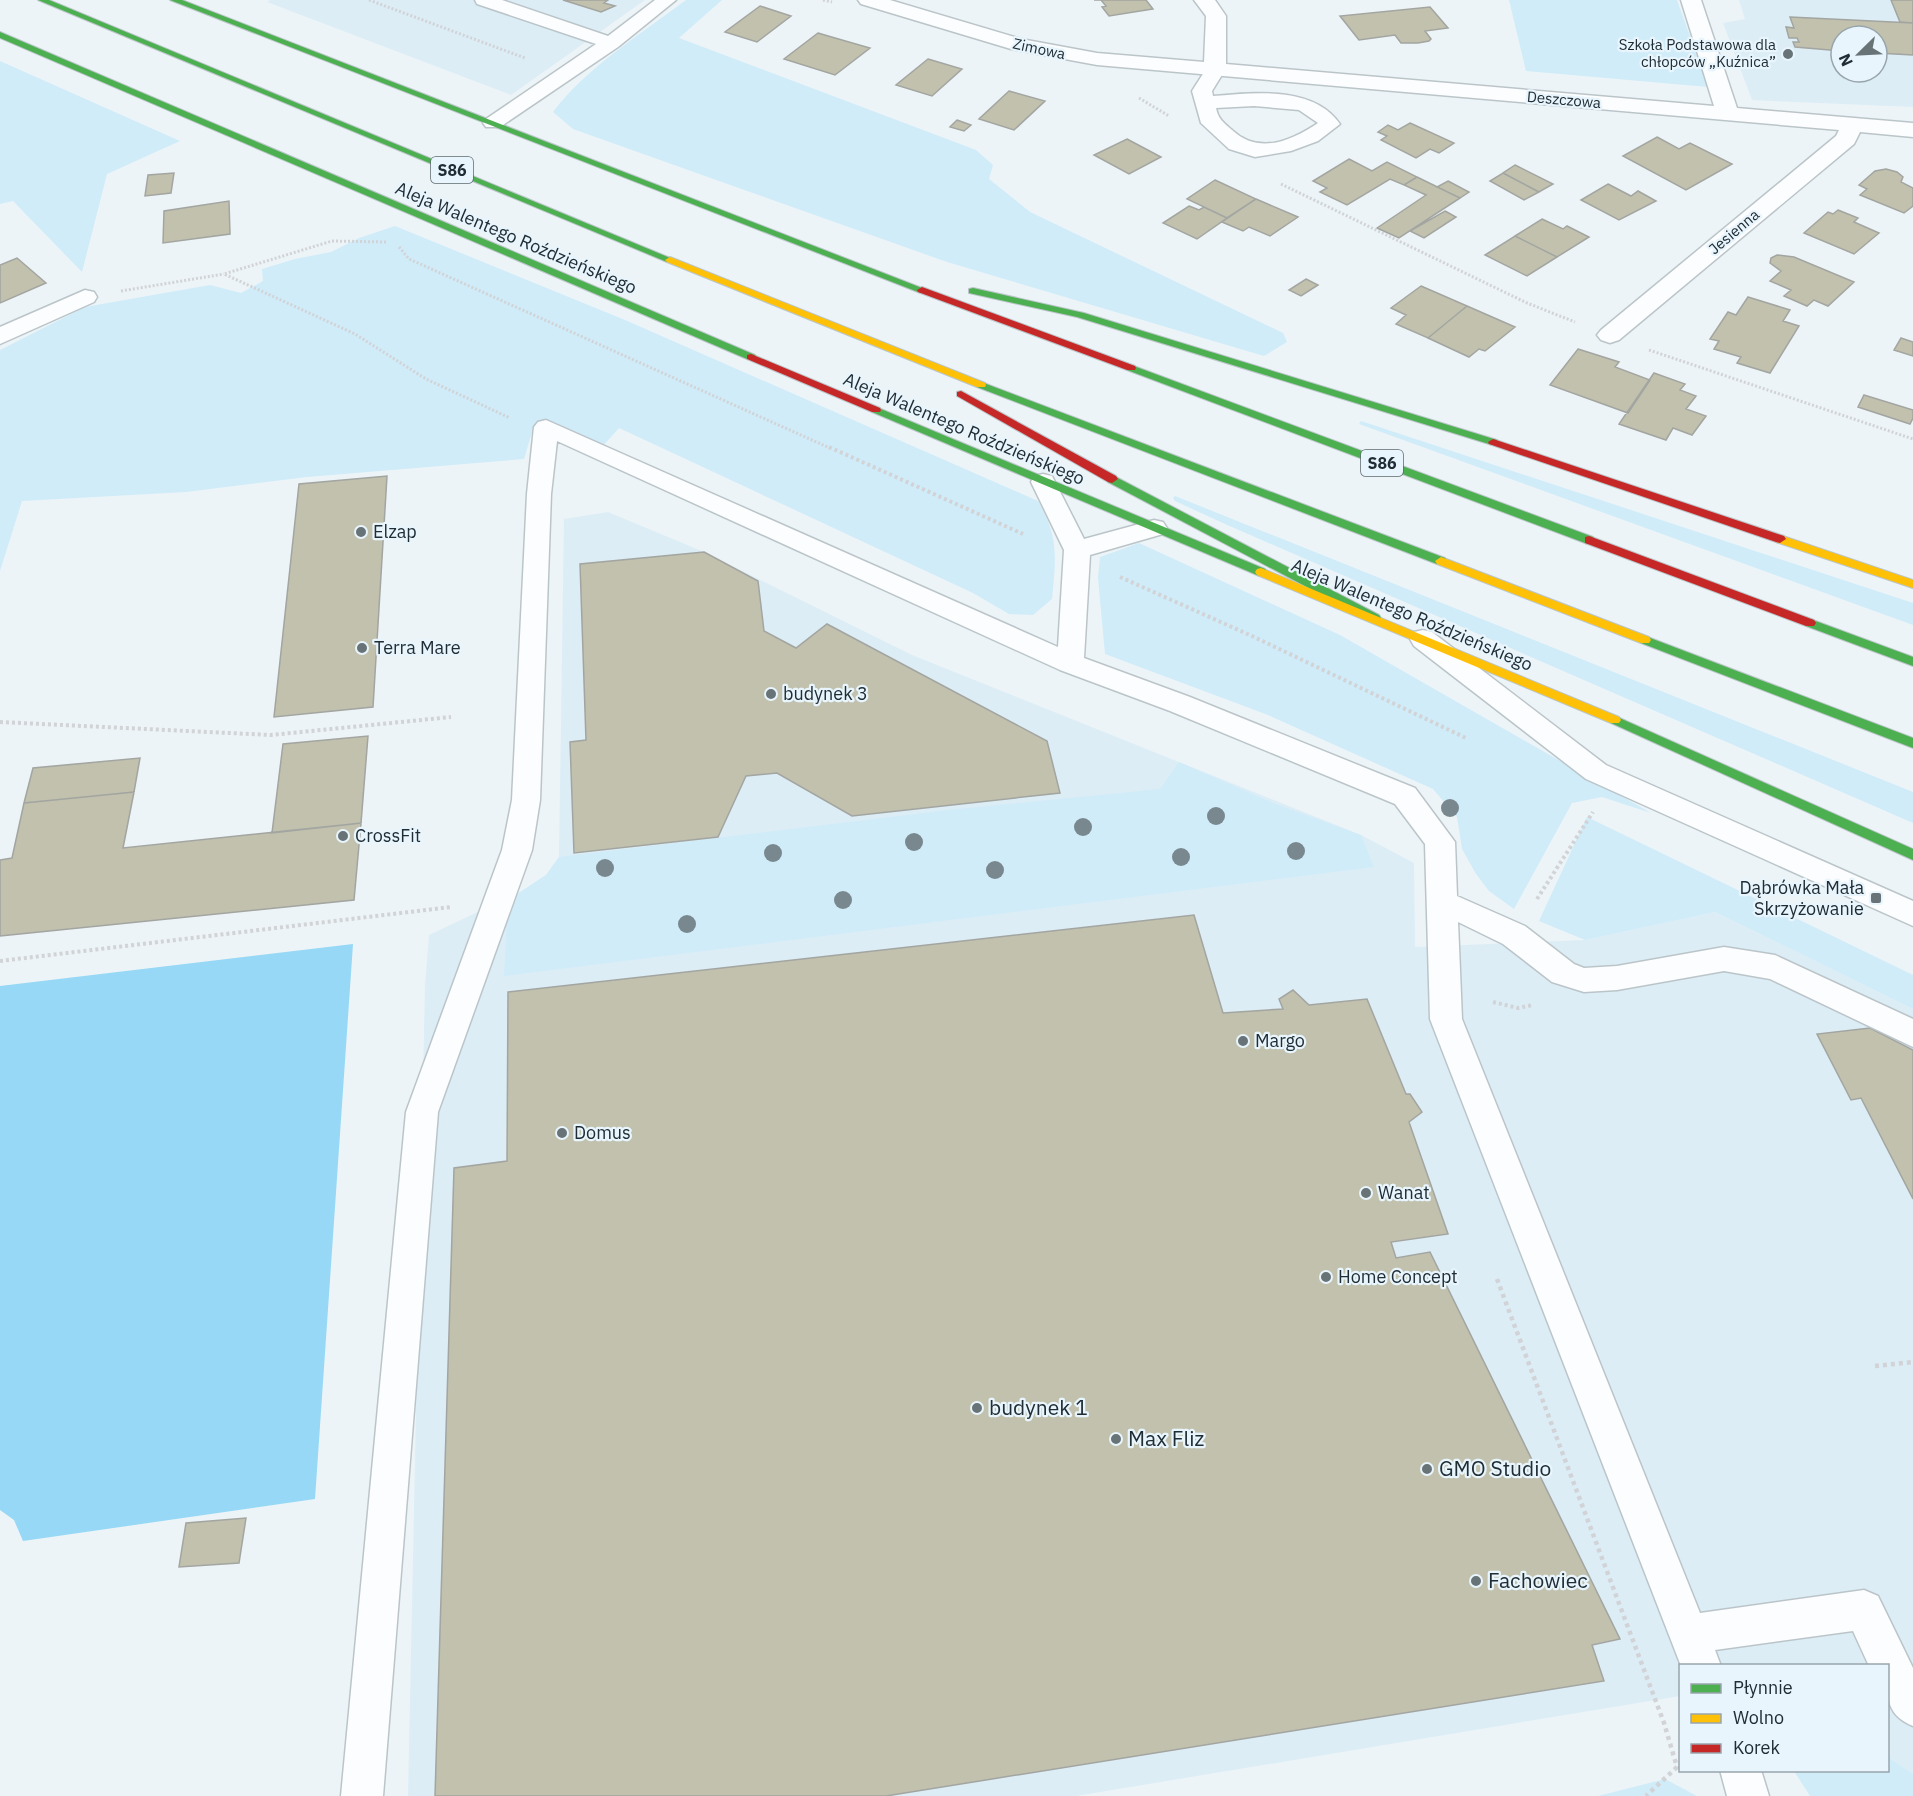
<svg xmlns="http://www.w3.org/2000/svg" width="1913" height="1796" font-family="'IBM Plex Sans',sans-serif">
<rect width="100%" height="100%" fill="#ecf4f7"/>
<path fill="#dcedf6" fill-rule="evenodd" d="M270 0H645L511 95 267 2Z
M1739 0H1913V107L1752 100 1723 23 1745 19ZM1841 36H1877V72H1841Z
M608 512 704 552 912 655 1361 835 1414 863 1415 947 1585 940 1715 912 1913 1009V1774L1891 1759 1888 1751V1666H1680V1696L1076 1796H408L425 985 429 935 520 892 546 875 559 857 564 519Z"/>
<path fill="#d0ecf9" d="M686 0H722L679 38 976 150 993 165 989 179 1030 212 1283 333 1287 342 1264 356 947 262 573 129 553 112C587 67 641 34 686 0Z
M1509 0H1677L1708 87 1526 71Z
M0 61 180 141 107 174 82 272 13 201 0 204Z
M395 226 625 320 1038 501C1059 537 1056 559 1052 599L1033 615 1009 614 973 593 619 428 601 448 540 425 532 432 524 459 307 477 186 492 22 501 0 571V350L85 307 210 285 241 293 263 281 262 269 295 259 331 252 359 238Z
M1361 421 1913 603V625L1359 424Z
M1175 496 1913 792V823L1225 524 1175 501 1173 498Z
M1139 543 1340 635 1651 813 1602 797 1572 803 1514 909 1489 891 1476 874 1462 849 1457 817 1433 789 1268 715 1105 654 1098 578 1100 557Z
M1179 762 1273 803 1361 835 1374 867 504 976 507 916 519 893 546 875 559 857 948 810 1160 789Z
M1587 817 1913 975V1009L1715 912 1585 940 1539 921Z
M1888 1751 1891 1759 1913 1774V1796H1810L1794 1771 1888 1770Z
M1665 1779 1697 1796H1598Z"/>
<path fill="#96d8f6" d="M353 944 315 1499 23 1541 14 1520 0 1510V986Z"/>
<path fill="#c1c1ae" stroke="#a3a5a1" stroke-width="1.5" d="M563 0H608L604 3 615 6 601 12Z
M1094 0H1146L1153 9 1109 16 1102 7 1106 6 1101 0Z
M1891 0H1913V23L1900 22Z
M760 6 791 16 757 42 725 32Z
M1430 7 1448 28 1425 31 1431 39 1429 41 1418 43H1401L1395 35 1359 40 1340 16Z
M1790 17 1913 23V55L1877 53V36H1841V51L1795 47 1793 42H1799L1797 38H1789L1786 27 1794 28Z
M818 33 835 38 870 48 835 75 784 59Z
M928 59 962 69 932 96 896 85Z
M1009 91 1045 101 1014 130 979 119Z
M957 120 971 125 964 131 950 127Z
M1410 123 1454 143 1439 153 1430 149 1416 158 1381 140 1387 136 1378 132 1388 125 1398 130Z
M1657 137 1679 149 1690 143 1732 164 1686 190 1623 156Z
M1127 139 1161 157 1129 174 1094 155Z
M1349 159 1372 171 1387 162 1417 177 1404 185 1390 179 1347 205 1320 192 1327 188 1313 181Z
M1515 165 1553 184 1539 192 1503 173Z
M1886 169 1897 172 1903 177 1901 182 1913 188V206L1904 213 1860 195 1867 189 1859 185 1875 171Z
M174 173 171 193 145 196 148 175Z
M1503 173 1539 192 1524 200 1490 181Z
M1417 177 1460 198 1399 238 1377 228 1426 195 1404 185Z
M1215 180 1256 199 1227 218 1187 199Z
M1448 181 1469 192 1460 198 1437 187Z
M1608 184 1631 196 1638 191 1656 201 1619 220 1581 200Z
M1256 199 1298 217 1270 236 1249 227 1243 231 1222 222Z
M229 201 230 234 163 243 164 211Z
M1189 206 1199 210 1204 207 1227 218 1197 239 1163 223Z
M1838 210 1858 218 1854 222 1879 233 1854 254 1804 233 1828 212 1833 214Z
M1445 211 1456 217 1424 238 1410 231Z
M1542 219 1563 229 1567 226 1589 237 1557 257 1515 236Z
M1515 236 1557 257 1527 276 1485 255Z
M1777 255 1794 257 1854 282 1828 306 1814 300 1807 306 1784 296 1791 290 1770 281 1781 271 1770 263 1771 258Z
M17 258 46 283 0 303V265Z
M1306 279 1318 285 1301 296 1289 290Z
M1421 286 1467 306 1428 338 1396 324 1406 315 1391 308Z
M1748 297 1790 310 1783 321 1799 326 1770 373 1737 363 1741 357 1714 349 1719 341 1710 339 1728 312 1736 315Z
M1467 306 1515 327 1485 351 1479 349 1469 357 1428 338Z
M1901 338 1913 342V356L1894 350Z
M1578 349 1619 362 1615 367 1650 380 1628 413 1550 385Z
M1654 373 1685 384 1680 390 1696 396 1686 409 1706 416 1692 435 1673 428 1666 440 1619 424Z
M1864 395 1913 410V418L1910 424 1858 407Z
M387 476 373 707 274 717 299 484Z
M704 552 758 581 764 631 796 648 827 624 1047 741 1060 793 852 816 777 773 746 776 718 837 574 853 570 742 586 740 580 564Z
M368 736 361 823 272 833 283 744Z
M140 758 134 792 24 803 33 768Z
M134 792 123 848 361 823 354 900 0 936V860L12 858 24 803Z
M1194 915 1223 1013 1283 1009 1279 999 1293 990 1309 1005 1367 999 1406 1094H1410L1422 1112 1409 1122 1448 1234 1391 1242 1396 1258 1430 1252 1620 1639 1592 1645 1604 1681 886 1796H435L454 1168 507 1161 508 992Z
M1870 1028 1913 1050V1199L1861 1098 1851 1100 1817 1034Z
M246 1518 239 1563 179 1567 186 1523Z"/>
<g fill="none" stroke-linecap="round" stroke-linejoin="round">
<g stroke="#bbc5c9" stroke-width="3">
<path id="lane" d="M475 0H502L608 36 655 0H676L618 47 500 127H486L483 123 486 119 596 44 477 4Z
M1215 64 1225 70 1212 91 1213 96C1254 93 1313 85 1340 124L1318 141 1291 151 1255 157 1229 149 1201 123 1192 91 1208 66ZM1254 106 1299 110 1318 123C1291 141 1259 155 1232 130 1224 123 1218 119 1216 108Z
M546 420 1058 647 1064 550 1031 482 1034 476 1043 474 1052 476 1084 539 1154 520 1163 522 1167 528 1163 534 1090 555 1084 658 1190 697 1415 788 1455 842 1457 896 1525 926 1574 964 1584 968 1617 966 1724 947 1775 955 1913 1019V1047L1770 979 1724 971 1617 990 1584 992 1552 982 1503 944 1458 922 1462 1019 1700 1613 1864 1590 1878 1596 1913 1668V1726C1883 1714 1888 1693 1888 1666H1869L1853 1631 1715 1650 1721 1666H1681L1430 1019 1425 844 1395 804 1170 711 1060 670 557 441 551 494 540 800 532 850 438 1112 383 1796H341L406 1112 502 850 512 800 527 494 534 427 538 422Z
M1423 630 1432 632 1606 765 1913 901V926L1586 779 1414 646 1410 639 1414 632Z
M1720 1770H1761L1769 1796H1727Z"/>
</g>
<g stroke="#bbc5c9" stroke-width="3">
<path id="street" d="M858 0H890L1021 39 1097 53 1204 62 1206 16 1194 0H1215L1226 16V64L1714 106 1681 0H1701L1737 108 1913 123V137L1860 132 1854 144 1619 340 1610 343 1601 340 1597 335 1601 330 1836 136 1839 130 1097 65 1011 49 861 4Z
M85 290 94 292 97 297 94 302 0 344V327Z"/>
</g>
<g stroke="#bbc5c9" stroke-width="2">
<path id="fast" d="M38 0H49L675 260 667 262Z
M170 0H182L927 290 922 293 918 292Z
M0 32 755 355 756 357 755 359H747L0 38Z
M973 288 1084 313 1497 440 1498 442 1493 445 1489 444 1077 317 969 293V289Z
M1131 365 1593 537 1595 540 1589 544 1585 543 1127 370 1126 368Z
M981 382 1445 558 1447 561 1445 564H1437L977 387 976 385Z
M876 407 1265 569 1267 572 1261 576 1257 575 872 412V408Z
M1112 475 1379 615 1381 618 1375 622 1371 621 1108 482 1106 479Z
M1810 619 1913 657V666L1806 626 1804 623 1806 620Z
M1645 636 1913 738V748L1641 643 1639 640 1641 637Z
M1615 716 1913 849V860L1611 723 1609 720 1611 717Z"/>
</g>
<g stroke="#bbc5c9" stroke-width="2">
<path id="slow" d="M670 257 985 383 986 385 985 387H977L667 262 665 260Z
M1780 535 1913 580V588L1776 542 1774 539Z
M1441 557 1649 637 1651 640 1649 643H1641L1437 564 1435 561Z
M1261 568 1619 717 1621 720 1619 723H1611L1257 575 1255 572 1257 569Z"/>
</g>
<g stroke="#bbc5c9" stroke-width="2">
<path id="jam" d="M922 287 1135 366 1136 368 1135 370H1127L918 292 917 290Z
M751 354 880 408 881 410 880 412H872L747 359V355Z
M961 391 1116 476 1118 479 1112 483 1108 482 957 396V392Z
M1493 439 1784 536 1786 539 1780 543 1776 542 1489 444 1488 442Z
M1589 536 1814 620 1816 623 1814 626H1806L1585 543V537Z"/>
</g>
<path stroke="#d1d3d6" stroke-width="3" stroke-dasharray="2 2" stroke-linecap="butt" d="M369 0 525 58
M823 0 832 2
M1139 98 1169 116
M1281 184 1527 303 1575 322
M386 242 332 241 224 274 355 334 426 379 510 418
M399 247 409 259 832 449
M121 291 224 274
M1649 350 1913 439"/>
<path stroke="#d1d3d6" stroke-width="4" stroke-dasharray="3 3" stroke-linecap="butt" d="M829 447 1023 534
M1120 577 1252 636 1468 739
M0 722 271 735 451 717
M1537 899 1593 812
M0 961 451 907
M1493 1002 1518 1008 1533 1005"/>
<path stroke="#d1d3d6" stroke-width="4.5" stroke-dasharray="4 4" stroke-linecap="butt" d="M1497 1279 1664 1723 1677 1767 1646 1796
M1875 1366 1913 1362"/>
<use href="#lane" fill="#fcfdfe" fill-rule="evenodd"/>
<use href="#street" fill="#fcfdfe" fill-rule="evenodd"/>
<use href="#fast" fill="#4caf50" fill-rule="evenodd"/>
<use href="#slow" fill="#ffc107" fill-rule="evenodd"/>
<use href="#jam" fill="#c62828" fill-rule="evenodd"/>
</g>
<g fill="#79888e">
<circle cx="1450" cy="808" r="9"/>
<circle cx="1216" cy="816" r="9"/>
<circle cx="1083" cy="827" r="9"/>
<circle cx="914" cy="842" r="9"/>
<circle cx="1296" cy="851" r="9"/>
<circle cx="773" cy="853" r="9"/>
<circle cx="1181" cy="857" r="9"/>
<circle cx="605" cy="868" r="9"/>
<circle cx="995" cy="870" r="9"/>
<circle cx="843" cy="900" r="9"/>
<circle cx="687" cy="924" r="9"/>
</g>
<g fill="#687378" stroke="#e8f5fc" stroke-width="2">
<circle cx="1788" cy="54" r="6"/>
<circle cx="361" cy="532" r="6"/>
<circle cx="362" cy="648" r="6"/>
<circle cx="771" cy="694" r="6"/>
<circle cx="343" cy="836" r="6"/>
<rect x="1870" y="892" width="12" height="12" rx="3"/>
<circle cx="1243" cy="1041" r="6"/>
<circle cx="562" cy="1133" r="6"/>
<circle cx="1366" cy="1193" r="6"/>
<circle cx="1326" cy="1277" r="6"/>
<circle cx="977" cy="1408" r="6"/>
<circle cx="1116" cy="1439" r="6"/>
<circle cx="1427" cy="1469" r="6"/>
<circle cx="1476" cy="1581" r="6"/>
</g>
<g text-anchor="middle" stroke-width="4.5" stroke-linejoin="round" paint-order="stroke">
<g font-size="15" fill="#212d34" stroke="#e8f5fc" text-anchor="end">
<text x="1776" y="50">Szkoła Podstawowa dla<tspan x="1776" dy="17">chłopców „Kuźnica”</tspan></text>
</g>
<g font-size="15" fill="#212d34" stroke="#e8f5fc">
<text transform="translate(1039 49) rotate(12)" y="5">Zimowa</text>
<text transform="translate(1564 100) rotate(5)" y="5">Deszczowa</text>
<text transform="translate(1734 232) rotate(-40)" y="5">Jesienna</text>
</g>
<g fill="#e8f5fc" stroke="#5d6970" stroke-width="1.5">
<rect x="431" y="157" width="42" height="26" rx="4.5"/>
<rect x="1361" y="450" width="42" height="26" rx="4.5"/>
</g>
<g font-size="16" font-weight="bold" fill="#212d34">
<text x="452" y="176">S86</text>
<text x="1382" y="469">S86</text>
</g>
<g font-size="18" fill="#212d34" stroke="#e8f5fc">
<text transform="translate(516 238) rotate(23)" y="6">Aleja Walentego Roździeńskiego</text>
<text transform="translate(964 429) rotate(23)" y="6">Aleja Walentego Roździeńskiego</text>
<text transform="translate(1412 615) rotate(23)" y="6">Aleja Walentego Roździeńskiego</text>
</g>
<g font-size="18" fill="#212d34" stroke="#e8f5fc" text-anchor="start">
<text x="373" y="538">Elzap</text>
<text x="374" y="654">Terra Mare</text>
<text x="783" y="700">budynek 3</text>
<text x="355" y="842">CrossFit</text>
<text x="1864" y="894" text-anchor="end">Dąbrówka Mała<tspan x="1864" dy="21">Skrzyżowanie</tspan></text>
<text x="1255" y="1047">Margo</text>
<text x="574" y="1139">Domus</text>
<text x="1378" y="1199">Wanat</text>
<text x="1338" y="1283">Home Concept</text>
</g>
<g font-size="21" fill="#212d34" stroke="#e8f5fc" text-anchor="start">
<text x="989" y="1415">budynek 1</text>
<text x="1128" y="1446">Max Fliz</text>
<text x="1439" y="1476">GMO Studio</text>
<text x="1488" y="1588">Fachowiec</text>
</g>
</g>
<rect x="1679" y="1664" width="210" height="108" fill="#e8f5fc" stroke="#98a5ac" stroke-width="1.5"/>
<rect x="1691" y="1684" width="30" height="9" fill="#4caf50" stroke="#98a5ac" stroke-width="1.5"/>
<text x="1733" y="1694" font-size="18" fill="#212d34">Płynnie</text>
<rect x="1691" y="1714" width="30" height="9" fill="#ffc107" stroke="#98a5ac" stroke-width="1.5"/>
<text x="1733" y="1724" font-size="18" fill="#212d34">Wolno</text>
<rect x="1691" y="1744" width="30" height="9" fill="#c62828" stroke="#98a5ac" stroke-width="1.5"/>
<text x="1733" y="1754" font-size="18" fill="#212d34">Korek</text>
<g transform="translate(1859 54) rotate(246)"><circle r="28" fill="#e8f5fc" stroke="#98a5ac" stroke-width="1.5"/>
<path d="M0-4.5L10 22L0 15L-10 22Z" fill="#687378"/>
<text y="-9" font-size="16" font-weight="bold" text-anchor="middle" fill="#212d34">N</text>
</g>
</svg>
